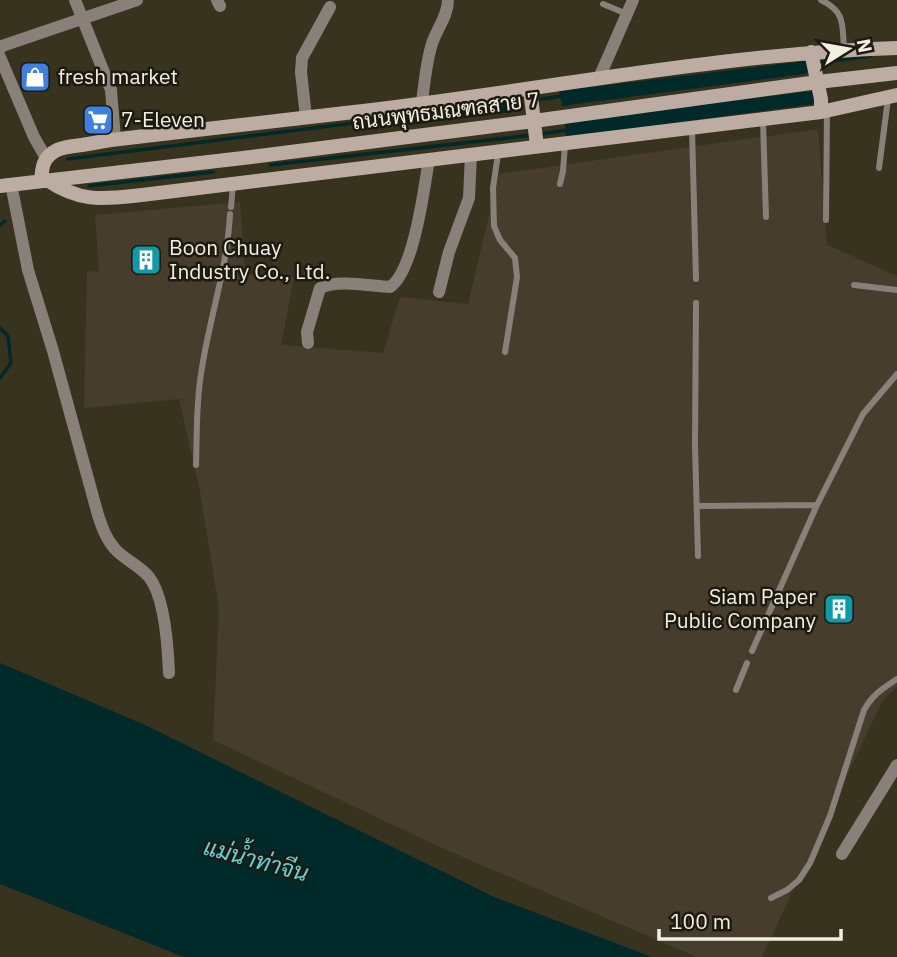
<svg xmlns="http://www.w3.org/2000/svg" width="897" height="957" font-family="'IBM Plex Sans',Sarabun,sans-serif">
<rect width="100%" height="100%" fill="#38331e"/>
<path fill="#463d2c" d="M818 129 827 245 897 276V687L882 701 762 957H697L444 849 213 740 219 609 200 491 179 399 84 408 87 271 99 272 95 215 240 202 245 274 294 277 281 345 383 353 400 297 468 304 499 174Z"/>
<path fill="#00292a" d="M806 61 808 62 809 72 804 74 562 106 559 91Z
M812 91H814L816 103 814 104 567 137 565 132V122Z
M516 96 518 111 402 126 399 111Z
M0 663 145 725 494 897 652 957H184L0 884Z"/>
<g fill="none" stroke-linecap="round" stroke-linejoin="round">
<path stroke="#00292a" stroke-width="3.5" d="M816 63 871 56
M535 100 562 96
M541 134 568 130
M68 159 402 117
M270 165 533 135
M89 186 213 172
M0 225 5 221
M0 328 8 336 11 363 0 378"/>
<path stroke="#8a807a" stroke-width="6" d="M821 0C846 12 842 25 844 49
M603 4 627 14
M763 121 766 217
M692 129 696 279
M498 154 493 188 494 226 500 240 515 258 517 277 505 352
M879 168 888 99
M560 184 563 171 565 145
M231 207 233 185
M826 220 827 111
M854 285 897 290
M696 303 695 446 698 556
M196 465C197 435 196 404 201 374 209 319 227 270 230 214
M817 505 863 414 897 374
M697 506 817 505 752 651
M736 690 747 663
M771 898 787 890 799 880 810 863 830 816 864 710C873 694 882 689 897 679"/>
<path stroke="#8a807a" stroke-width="12" d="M75 0 111 90 115 139
M217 0 220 6
M0 49 2 46 137 0
M0 57 34 137 46 158
M599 78 633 0
M422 103C424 84 426 65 431 47 435 31 448 17 448 0
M306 117 301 72 302 58 330 7
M11 184 28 270 53 351 98 515C102 527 106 539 115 549 125 560 139 565 149 577 165 597 168 648 169 673
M439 292 449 252 469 198 471 154
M308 343 307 332 320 288C338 279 370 286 390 287 414 271 424 189 429 159
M842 854 897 765"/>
<path stroke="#bcaca2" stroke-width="14" d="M811 52 821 99V112
M530 89 537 146
M47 180C81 203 103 199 142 195L821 112 897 95
M41 181C42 167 43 157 57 150 64 147 74 146 82 145 103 141 124 138 145 136 212 128 279 120 345 113 529 93 712 54 897 48
M0 186 243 158 534 121 818 82 897 73"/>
</g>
<defs>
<g id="shop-square" transform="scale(1.575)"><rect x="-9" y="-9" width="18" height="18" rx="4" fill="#3f7fe0" stroke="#1d1a11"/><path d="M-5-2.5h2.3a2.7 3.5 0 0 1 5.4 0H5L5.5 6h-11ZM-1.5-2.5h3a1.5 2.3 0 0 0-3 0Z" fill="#fff"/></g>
<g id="supermarket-square" transform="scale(1.575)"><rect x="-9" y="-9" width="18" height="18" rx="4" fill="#3f7fe0" stroke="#1d1a11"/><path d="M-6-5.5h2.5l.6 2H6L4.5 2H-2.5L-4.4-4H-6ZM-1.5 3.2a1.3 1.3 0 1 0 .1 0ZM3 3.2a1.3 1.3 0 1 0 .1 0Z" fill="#fff"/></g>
<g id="building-square" transform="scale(1.575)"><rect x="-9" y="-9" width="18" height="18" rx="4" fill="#0f9aa8" stroke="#1d1a11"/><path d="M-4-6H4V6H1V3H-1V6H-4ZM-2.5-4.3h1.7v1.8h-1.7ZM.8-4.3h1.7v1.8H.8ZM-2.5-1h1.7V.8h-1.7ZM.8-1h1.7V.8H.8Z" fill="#fff"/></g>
</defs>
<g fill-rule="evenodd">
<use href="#shop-square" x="35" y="77"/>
<use href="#supermarket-square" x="98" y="120"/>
<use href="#building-square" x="146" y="260"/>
<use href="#building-square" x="839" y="609"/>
</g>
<g text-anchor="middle" stroke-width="5" stroke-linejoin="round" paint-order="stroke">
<g font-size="21" fill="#f2efe2" stroke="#1d1a11" text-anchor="start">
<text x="58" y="84">fresh market</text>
<text x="121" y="127">7-Eleven</text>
<text x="169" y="255">Boon Chuay<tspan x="169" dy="24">Industry Co., Ltd.</tspan></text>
<text x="816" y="604" text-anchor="end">Siam Paper<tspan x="816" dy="24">Public Company</tspan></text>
</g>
<g font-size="21" fill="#f2efe2" stroke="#1d1a11">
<text transform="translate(446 111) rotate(-7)" y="7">ถนนพุทธมณฑลสาย 7</text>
</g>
<g font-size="23" font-style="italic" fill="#5fd6d9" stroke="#1d1a11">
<text transform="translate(256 860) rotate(15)" y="8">แม่น้ำท่าจีน</text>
</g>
</g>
<g transform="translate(848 49) rotate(79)" stroke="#1d1a11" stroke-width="5" paint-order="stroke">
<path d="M0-5L12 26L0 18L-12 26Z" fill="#f2efe2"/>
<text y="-10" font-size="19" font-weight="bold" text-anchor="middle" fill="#f2efe2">N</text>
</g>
<path d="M659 929v10h182v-10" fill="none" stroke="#f2efe2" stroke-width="3.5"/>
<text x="670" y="929" font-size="21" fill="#f2efe2" stroke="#1d1a11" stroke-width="5" paint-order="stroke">100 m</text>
</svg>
